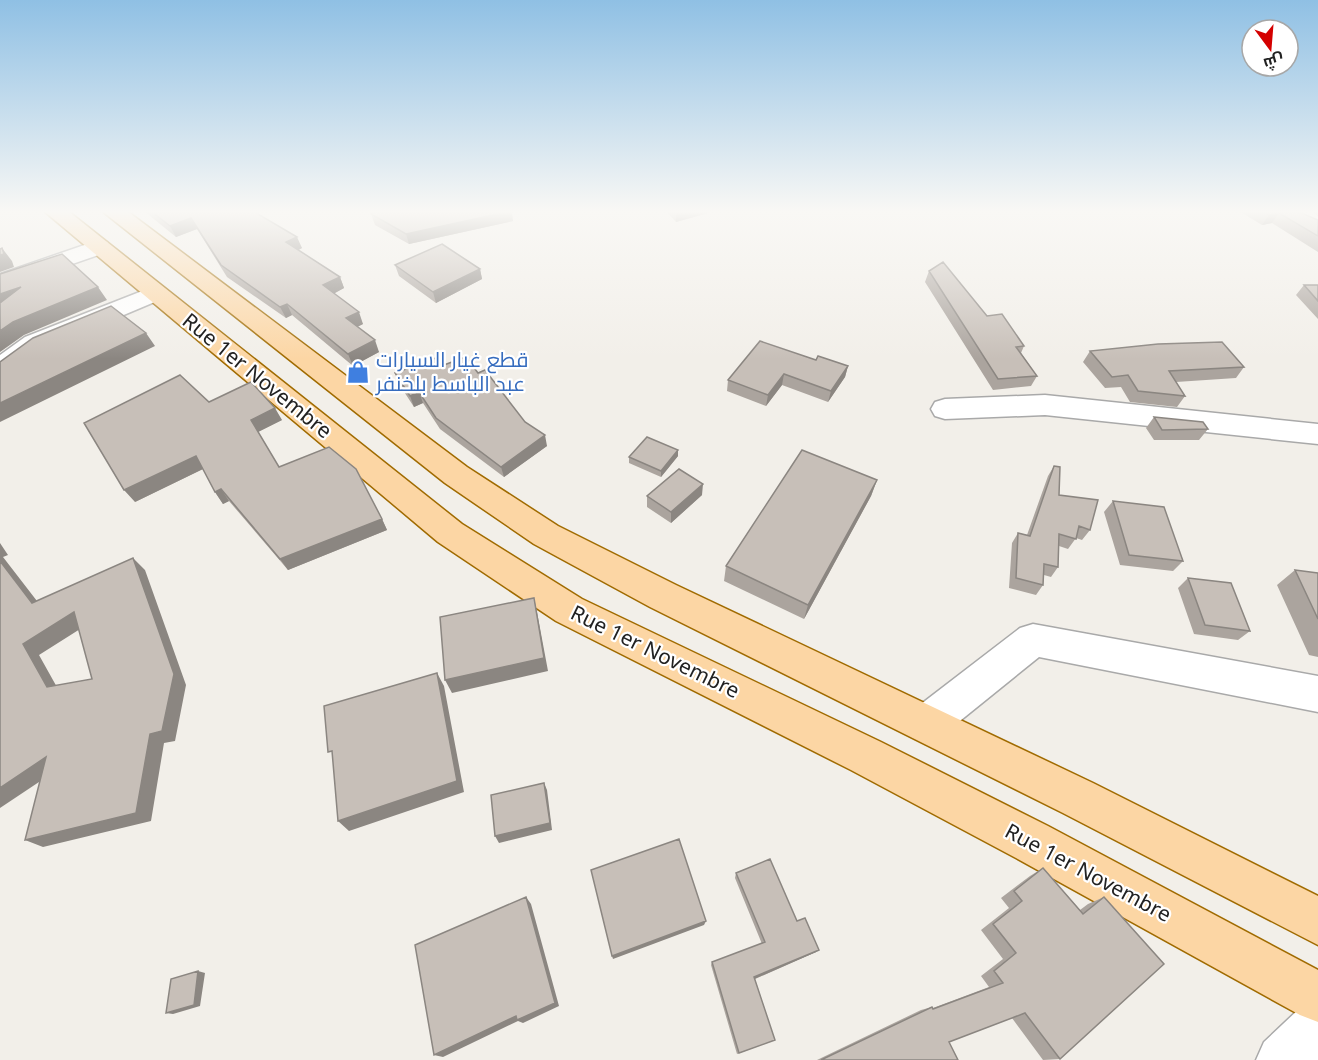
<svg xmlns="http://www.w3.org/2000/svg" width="1318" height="1060" font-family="'Noto Sans',Cairo,sans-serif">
<rect width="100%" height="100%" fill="#f2efe9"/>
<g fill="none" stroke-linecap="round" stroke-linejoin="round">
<g stroke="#a9a9a9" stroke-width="3">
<path id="minor" d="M99 240 107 242 110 247 107 252 0 289V274Z
M155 286 164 288 167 293 164 298 43 349 10 374 0 377V355L25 337Z
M1045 395 1318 424V444L1045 415 945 419 935 416 931 409 935 402 945 399Z
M1033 624 1318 676V712L1039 657 940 737 926 743 912 737 906 724 912 711 1020 628Z
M1318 1001V1060H1256L1264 1042 1300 1008Z"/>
</g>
<g stroke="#a06b00" stroke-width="3">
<path id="major" d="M44 211H68L462 524 582 599 881 742 1048 826 1318 970V1022L1300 1015 1016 858 851 770 556 621 438 542Z
M102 211H127L467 467 558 526 676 585 1093 783 1318 896V945L1063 813 650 607 534 544 445 483Z"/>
</g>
<use href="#minor" fill="#fff" fill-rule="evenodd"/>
<use href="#major" fill="#fcd6a4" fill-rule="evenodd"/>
</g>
<path fill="#aba49e" d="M144 211H253L302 248 298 250 340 277 344 288 334 293 363 324 357 327 379 352 353 366 292 315 286 318 227 277 197 229 176 237Z
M666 211H708V213L676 222Z
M1239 211H1297L1318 220V252L1272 223 1262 225Z
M1311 211H1318V216Z
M371 214 513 221 409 244 375 225Z
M395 265 480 269 482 279 436 303 399 276Z
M929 271 1024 346 1021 353 1037 376 1031 386 993 390 925 282Z
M1304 285H1318V319L1296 295Z
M1090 351 1244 367 1236 378 1176 382 1185 396 1177 407 1130 402 1121 387 1105 388 1083 362Z
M816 360 848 366 845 377 828 402 782 385 766 406 727 391 728 380Z
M441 366 478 373 525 422 547 446 504 477 440 429 423 403 414 407 399 384 395 373Z
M209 402 282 420 258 432 279 467 382 519 387 530 288 570 229 501 223 504 215 492 203 469 135 502Z
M1154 417 1208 429 1199 440H1154L1146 428Z
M678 456 661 477 629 463V457Z
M1054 466 1059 495 1090 530 1082 540 1076 538 1068 549 1059 546 1058 567 1051 577 1044 575 1043 585 1036 595 1009 588 1012 543 1018 533 1027 535 1048 476Z
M877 480 871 496 804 619 724 581 726 566Z
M702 495 671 523 647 507V496Z
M1113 501 1183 561 1173 571 1120 565 1104 512Z
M1295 570 1318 573V657L1309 655 1277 585Z
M1188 578 1250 631 1238 640 1194 634 1178 588Z
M1043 868 1080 910 1088 904 1104 897 1060 1059 1043 1060 1012 1018 949 1042 958 1060H817L921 1010 932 1007 933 1008 989 987 981 976 1003 959 981 930 1009 908 1001 898 1030 876Z
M736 873 797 921 816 952 755 979 775 1040 737 1054 711 965 712 962 762 944 735 878Z"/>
<path fill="#8b8681" d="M512 211 513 221 409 244 406 234Z
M676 211H708V213L676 222Z
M1279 213 1272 223 1262 225 1269 215Z
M191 218 197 229 176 237 170 226Z
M297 237 302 248 291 254 286 242Z
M2 248 12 261 14 267 0 272V255Z
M480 269 482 279 436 303 433 292Z
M340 277 344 288 328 297 323 285Z
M21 287 5 308 0 302V294Z
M98 287 107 300 24 335 0 352V331L13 322Z
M287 304 292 315 286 318 280 307Z
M359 312 363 324 351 330 346 318Z
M146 333 155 346 0 422V403Z
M375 340 379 352 353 366 348 354Z
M848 366 845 377 828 402 831 391Z
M784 374 782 385 766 406 768 395Z
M419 392 423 403 414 407 410 396Z
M275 408 282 420 258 432 251 420Z
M545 435 547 446 504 477 501 467Z
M678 450V456L661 477V471Z
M196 456 205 468 135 502 124 490Z
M877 480 871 496 804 619 808 605Z
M703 484 702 495 671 523V512Z
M221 489 229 501 223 504 215 492Z
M382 519 387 530 288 570 280 559Z
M0 543 8 555 3 557 47 614 32 603 0 561Z
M133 558 145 570 186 685 175 741 164 743 151 821 43 847 25 840 150 734Z
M534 598 537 612 548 671 452 693 445 680Z
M74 612 88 624 39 655 63 698 47 687 23 644Z
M437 673 444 686 464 792 349 831 338 821Z
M46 757 63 766 0 808V788Z
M544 783 547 790 552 830 499 843 495 836Z
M526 897 531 904 559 1006 523 1023 518 1021 443 1057 434 1055Z
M706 921 704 925 613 959 612 956Z
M819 950 816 952 752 980 754 977Z
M198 971 205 973 200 1006 173 1014 166 1013Z"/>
<path fill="#c7bfb8" stroke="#8b8681" stroke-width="1.5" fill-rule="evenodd" d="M151 211H253L297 237 286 242 340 277 323 285 359 312 346 318 375 340 348 354 287 304 280 307 221 265 191 218 170 226Z
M379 211H511L406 234 371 214Z
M1263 211H1297L1318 220V236L1279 213 1269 215Z
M442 244 480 269 433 292 395 265Z
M2 248 4 254 0 255V249Z
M62 254 98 287 13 322 0 331V303L21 287 0 294V274Z
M943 262 987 316 1002 314 1024 346 1016 347 1037 376 998 379 929 271Z
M1304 285H1318V301Z
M111 306 146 333 0 403V362L33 338Z
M760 341 816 360 818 356 848 366 831 391 784 374 768 395 728 380Z
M1222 342 1244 367 1169 371 1185 396 1138 391 1128 375 1112 377 1090 351 1158 344Z
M466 357 478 373 485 370 525 422 545 435 501 467 436 418 419 392 410 396 395 373 436 358 441 366Z
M180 375 209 402 251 382 275 408 251 420 279 467 329 447 356 469 382 519 280 559 221 489 215 492 196 456 124 490 84 423Z
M1154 417 1203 422 1208 429 1162 430Z
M647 437 678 450 661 471 629 457Z
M802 450 877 480 808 605 726 566Z
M1054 466 1060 467 1059 495 1098 500 1090 530 1079 526 1076 539 1059 534 1058 567 1044 564 1043 585 1016 578 1018 533 1030 536Z
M679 469 703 484 671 512 647 496Z
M1113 501 1164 507 1183 561 1129 555Z
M133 558 174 674 162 731 150 734 136 813 25 840 46 757 0 788V561L32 603ZM74 612 92 679 47 687 23 644Z
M1295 570 1318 573V619Z
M1188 578 1231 583 1250 631 1205 625Z
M534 598 544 658 445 680 440 617Z
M437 673 457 781 338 821 332 751 328 752 324 706Z
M544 783 550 823 495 836 491 795Z
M679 839 706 921 612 956 591 870Z
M770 859 797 921 805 918 819 950 754 977 775 1040 739 1053 712 962 765 942 736 873Z
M1043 868 1083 914 1104 897 1164 964 1060 1059 1025 1013 949 1042 958 1060H821L932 1007 933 1009 1003 983 994 971 1016 953 993 924 1022 901 1014 891Z
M526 897 555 1003 517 1020 516 1016 434 1055 415 945Z
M198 971 194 1005 166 1013 171 979Z"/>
<linearGradient id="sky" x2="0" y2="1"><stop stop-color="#8fc0e4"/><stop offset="0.59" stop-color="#f9f8f5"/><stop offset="1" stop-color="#f9f8f5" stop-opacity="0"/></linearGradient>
<rect width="1318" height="359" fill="url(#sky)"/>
<defs>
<g id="shop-bare" transform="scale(1.8)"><path d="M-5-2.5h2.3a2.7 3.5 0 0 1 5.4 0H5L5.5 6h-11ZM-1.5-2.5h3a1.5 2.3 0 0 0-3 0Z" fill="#3f7fe0" stroke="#fff" stroke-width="2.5" paint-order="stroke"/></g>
</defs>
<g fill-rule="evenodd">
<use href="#shop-bare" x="358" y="372"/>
</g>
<g text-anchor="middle" stroke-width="4.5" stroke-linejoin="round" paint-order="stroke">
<g font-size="21" fill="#366cbe" stroke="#fff" text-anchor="start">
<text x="376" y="367">قطع غيار السيارات<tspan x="376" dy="24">عبد الباسط بلخنفر</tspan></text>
</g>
<g font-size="21" fill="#222" stroke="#fff">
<text transform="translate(257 376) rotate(39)" y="7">Rue 1er Novembre</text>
<text transform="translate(655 652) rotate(26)" y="7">Rue 1er Novembre</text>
<text transform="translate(1088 873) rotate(28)" y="7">Rue 1er Novembre</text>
</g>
</g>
<g transform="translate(1270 48) rotate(164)"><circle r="28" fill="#ffffff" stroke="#a7a7a7" stroke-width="1.5"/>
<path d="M0-4.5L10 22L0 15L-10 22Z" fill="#d40000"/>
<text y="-9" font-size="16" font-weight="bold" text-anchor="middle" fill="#222222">ش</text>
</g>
</svg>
